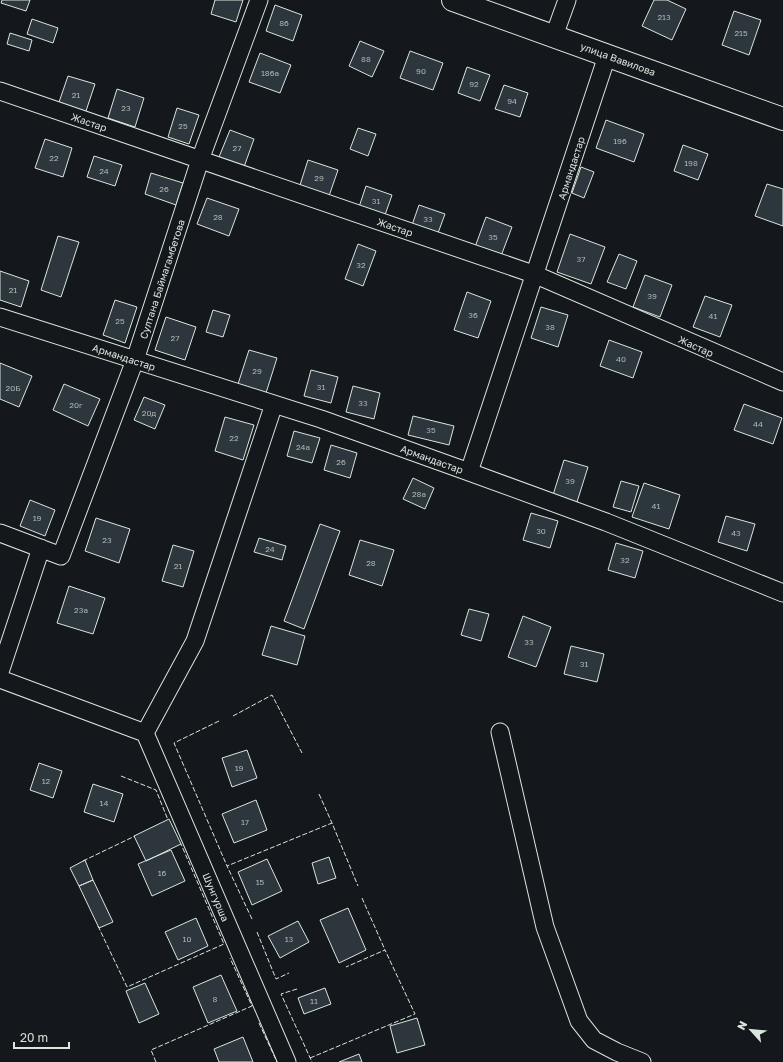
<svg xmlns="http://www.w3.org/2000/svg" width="783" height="1062" font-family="'Golos Text',sans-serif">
<rect width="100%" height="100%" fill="#14181c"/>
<path fill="#2c363c" stroke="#d8e6dc" d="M2 0H30L26 11 1 3Z
M215 0H243L236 22 211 14Z
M654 0H667L686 9 672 40 642 26Z
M275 5 302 15 293 41 266 31Z
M734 11 761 20 749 55 722 45Z
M32 19 58 28 53 43 27 34Z
M10 33 32 40 29 51 7 44Z
M360 41 384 51 372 77 349 66Z
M410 51 443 63 433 90 400 78Z
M260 53 291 65 280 93 249 82Z
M467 67 490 75 480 101 458 93Z
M68 76 95 84 85 114 58 105Z
M504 85 528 93 520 117 495 109Z
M117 89 144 98 135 127 108 118Z
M177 108 199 115 189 144 168 137Z
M606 120 644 134 634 162 596 148Z
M358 128 376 134 368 156 350 149Z
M230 130 254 139 244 167 219 157Z
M45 139 72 148 63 177 35 168Z
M683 145 708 154 698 180 674 171Z
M94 156 122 165 115 186 87 177Z
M308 160 338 170 329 196 300 185Z
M581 167 594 172 584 198 572 193Z
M151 173 183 183 176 205 145 194Z
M767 184 783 189V226L755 216Z
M366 186 392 195 385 215 359 207Z
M207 198 239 209 229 236 197 224Z
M419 205 445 214 438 233 412 225Z
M486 217 512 227 501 256 475 247Z
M570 234 605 247 591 284 557 272Z
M58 236 79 242 61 297 41 290Z
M358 244 376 251 363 286 345 279Z
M619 254 637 261 626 289 607 282Z
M0 271 29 281 21 307 0 300Z
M645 275 672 285 660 317 633 307Z
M467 292 491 301 478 338 454 330Z
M705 296 732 305 720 337 693 327Z
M115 300 137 307 125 343 103 335Z
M541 307 568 315 558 347 531 338Z
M213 310 230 315 223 337 206 332Z
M166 317 196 327 185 360 155 350Z
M609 340 642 352 633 378 600 366Z
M249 350 277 358 266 393 238 384Z
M0 363 32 376 19 407 0 399Z
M311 370 338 377 331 403 304 396Z
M64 384 100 399 88 426 53 410Z
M353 386 380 393 374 419 346 412Z
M144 397 165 405 155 429 134 420Z
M744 404 782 418 773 444 734 430Z
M413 416 454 426 449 445 408 435Z
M225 417 254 425 243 460 215 451Z
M294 431 320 438 312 463 287 456Z
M331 445 357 453 350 478 324 470Z
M564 460 588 467 577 502 553 495Z
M413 478 434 488 425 509 403 499Z
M621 481 639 486 631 512 613 507Z
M644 483 680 495 669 529 632 517Z
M30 500 55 510 45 536 20 526Z
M531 513 558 521 550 548 523 540Z
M726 516 755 524 747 551 718 542Z
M96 518 130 529 119 563 85 551Z
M320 524 340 531 304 629 284 621Z
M259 538 286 546 282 560 254 552Z
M360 540 394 550 382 586 349 575Z
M616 543 643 551 635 578 608 570Z
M173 545 194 551 183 587 162 581Z
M69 586 105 598 93 634 57 623Z
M469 609 489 614 481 641 461 635Z
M523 616 551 627 536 667 508 657Z
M271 626 305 636 297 665 262 655Z
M571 646 604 654 597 682 564 674Z
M247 750 257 778 232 787 222 758Z
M39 763 62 771 53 798 30 790Z
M93 784 123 794 114 822 84 812Z
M256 800 267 830 234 843 222 814Z
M169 819 181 844 146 861 134 836Z
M171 850 185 881 152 896 138 864Z
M329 857 336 878 318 884 312 863Z
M267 859 282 891 252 905 238 872Z
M85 860 93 880 79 886 70 868Z
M93 880 113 922 99 928 79 886Z
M348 908 366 950 339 963 320 920Z
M196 918 208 946 178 960 165 932Z
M298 921 309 942 280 958 268 936Z
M221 975 237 1011 208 1023 193 987Z
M145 983 159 1014 139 1023 126 991Z
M325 988 331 1004 304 1014 298 998Z
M417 1018 425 1045 397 1053 390 1026Z
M243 1037 253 1062H219L214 1049Z
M359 1054 362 1062H339Z"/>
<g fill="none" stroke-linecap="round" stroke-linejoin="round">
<g stroke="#d8e6dc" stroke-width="19">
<path id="street" d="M554 36 567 0
M0 91 536 275 783 382
M0 317 321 419 469 472 607 56
M469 472 606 522 783 593
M0 533 61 556 135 360 200 160 259 0
M0 672 41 548
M0 679 145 733
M500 732 545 927 579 1021 594 1040 617 1052 642 1062
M145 733 287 1062
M145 733 195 641 274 404"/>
</g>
<g stroke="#d8e6dc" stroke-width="24">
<path id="secondary" d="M453 0 783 119"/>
</g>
<use href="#street" stroke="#14181c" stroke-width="17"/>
<use href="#secondary" stroke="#14181c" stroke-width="22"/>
<path stroke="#d8e6dc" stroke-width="1" stroke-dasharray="5 2" stroke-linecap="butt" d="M233 716 272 695 302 753
M219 721 174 743 227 866
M121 776 156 790 168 820
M319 794 332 823
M83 861 135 836
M362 898 385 950
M252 919 227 866 332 823 358 886
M98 926 127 987 224 944 181 844
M257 932 276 979 289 973
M297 989 281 994 312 1062
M259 1023 277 1062
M310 1058 415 1014 385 950 346 967
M156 1062 151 1050 252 1006 230 958"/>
</g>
<g text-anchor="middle" stroke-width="3" stroke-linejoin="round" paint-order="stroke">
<g font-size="8" fill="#adbab4">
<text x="664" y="20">213</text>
<text x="284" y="26">86</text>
<text x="741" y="36">215</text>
<text x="366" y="62">88</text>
<text x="421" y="74">90</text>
<text x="270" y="76">186а</text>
<text x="474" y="87">92</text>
<text x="76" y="98">21</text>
<text x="512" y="104">94</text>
<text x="126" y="111">23</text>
<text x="183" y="129">25</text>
<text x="620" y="144">196</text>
<text x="237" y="151">27</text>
<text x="54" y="161">22</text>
<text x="691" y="166">198</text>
<text x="104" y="174">24</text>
<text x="319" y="181">29</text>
<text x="164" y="192">26</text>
<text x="376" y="204">31</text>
<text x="218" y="220">28</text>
<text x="428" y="222">33</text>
<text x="493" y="240">35</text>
<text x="581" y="262">37</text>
<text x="361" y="268">32</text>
<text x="13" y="293">21</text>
<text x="652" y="299">39</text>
<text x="473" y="318">36</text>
<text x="713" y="319">41</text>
<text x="120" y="324">25</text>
<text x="550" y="330">38</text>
<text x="175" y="341">27</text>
<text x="621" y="362">40</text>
<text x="257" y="374">29</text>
<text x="321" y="390">31</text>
<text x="13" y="391">20Б</text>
<text x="363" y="406">33</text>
<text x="76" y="408">20г</text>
<text x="149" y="416">20д</text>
<text x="758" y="427">44</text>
<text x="431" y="433">35</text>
<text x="234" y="441">22</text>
<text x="303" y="450">24а</text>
<text x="341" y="465">26</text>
<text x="570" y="484">39</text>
<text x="419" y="497">28а</text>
<text x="656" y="509">41</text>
<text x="37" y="521">19</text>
<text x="541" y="534">30</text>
<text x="736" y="536">43</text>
<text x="107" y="543">23</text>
<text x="270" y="552">24</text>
<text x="625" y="563">32</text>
<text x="371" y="566">28</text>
<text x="178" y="569">21</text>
<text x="81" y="613">23а</text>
<text x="529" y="645">33</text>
<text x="584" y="667">31</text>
<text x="239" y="771">19</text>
<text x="46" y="784">12</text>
<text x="104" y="806">14</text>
<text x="245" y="825">17</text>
<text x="162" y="876">16</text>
<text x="260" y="885">15</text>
<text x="187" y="942">10</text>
<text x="289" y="942">13</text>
<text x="215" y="1002">8</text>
<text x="314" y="1004">11</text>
</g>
<g font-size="10" fill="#d8e6dc" stroke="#14181c">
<text transform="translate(618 59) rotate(20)" y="4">улица Вавилова</text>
<text transform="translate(89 122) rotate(19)" y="4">Жастар</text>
<text transform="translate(571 168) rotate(-72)" y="4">Армандастар</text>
<text transform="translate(395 227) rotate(19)" y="4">Жастар</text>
<text transform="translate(162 279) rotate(-72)" y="4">Султана Баймагамбетова</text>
<text transform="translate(696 346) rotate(24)" y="4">Жастар</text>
<text transform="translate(124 357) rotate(18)" y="4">Армандастар</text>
<text transform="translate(432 459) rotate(20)" y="4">Армандастар</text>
<text transform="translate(216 897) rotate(67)" y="4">Шунгурша</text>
</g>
</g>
<g transform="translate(751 1030) rotate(297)" stroke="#14181c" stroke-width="3" paint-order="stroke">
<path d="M0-3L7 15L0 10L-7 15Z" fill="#d8e6dc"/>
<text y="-6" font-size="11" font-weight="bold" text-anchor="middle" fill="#d8e6dc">N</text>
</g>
<path d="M14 1042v6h55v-6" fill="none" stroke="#d8e6dc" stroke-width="2"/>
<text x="20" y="1042" font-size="12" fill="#d8e6dc" stroke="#14181c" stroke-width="3" paint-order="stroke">20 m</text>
</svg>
